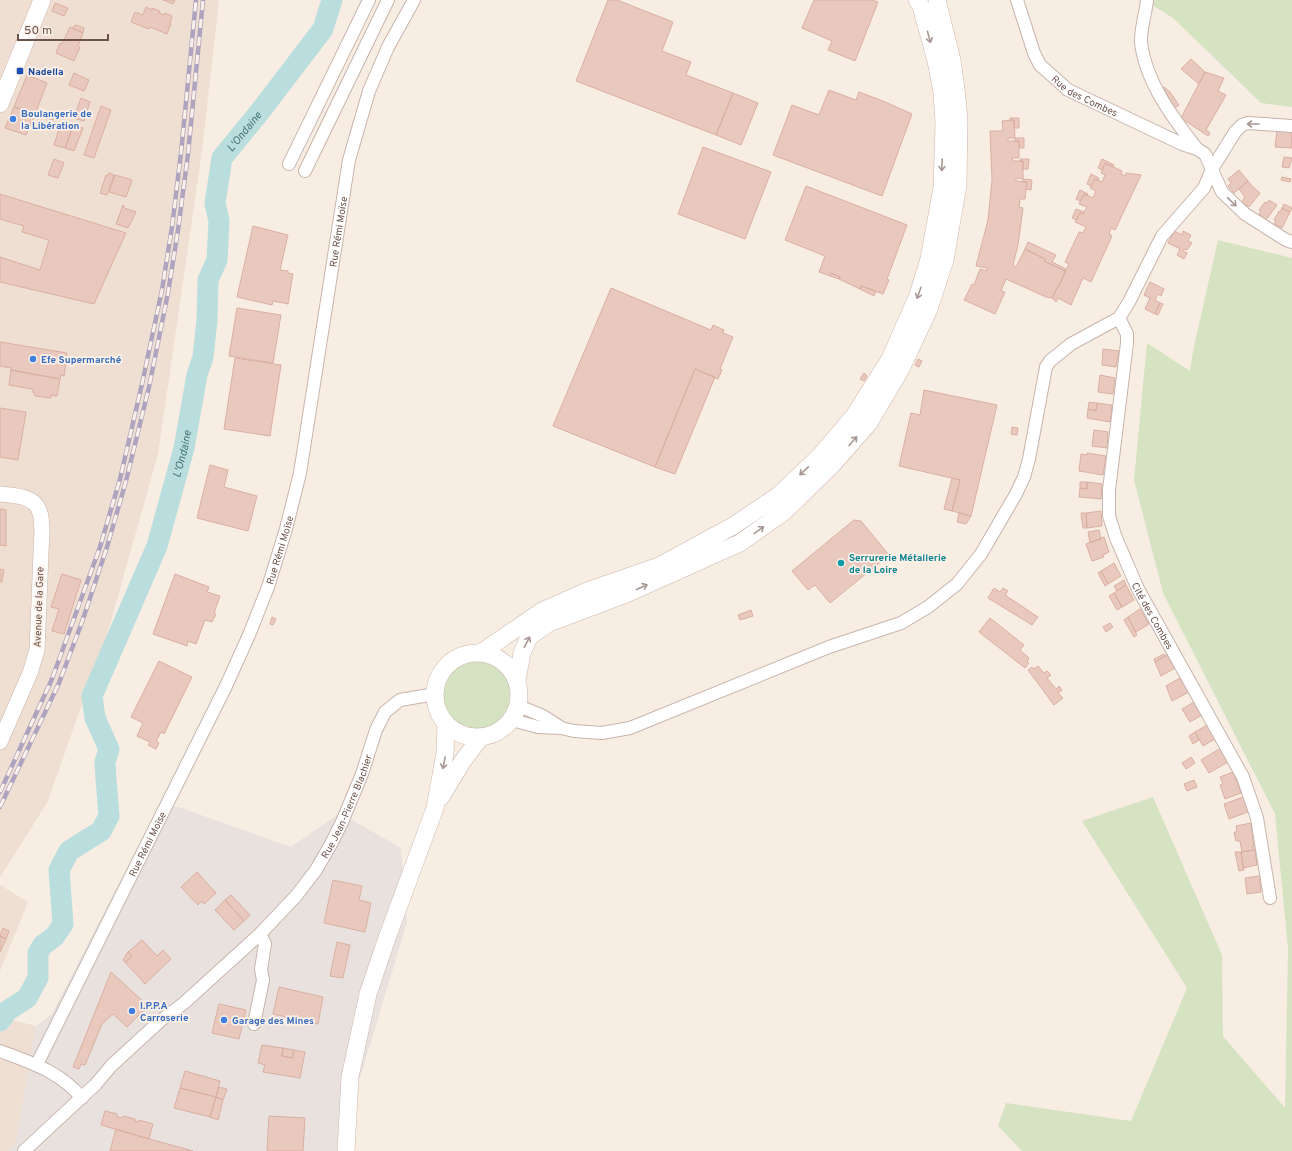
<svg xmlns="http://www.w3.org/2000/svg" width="1292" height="1151" font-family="Overpass,sans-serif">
<rect width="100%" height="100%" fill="#f8ede2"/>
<path fill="#efded2" d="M0 0H219L202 151 158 454 109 628 47 803 0 877Z
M0 885 28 902 0 971Z
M0 1017 36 1026 16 1141 7 1151H0Z"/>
<path fill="#e8e1dd" d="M161 801 291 847 340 813 401 848 407 922 338 1151H7L16 1141 36 1026 52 1014Z"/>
<path fill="#d5e3c3" d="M1144 0H1292V107L1261 103 1173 18Z
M1218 240 1292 258V1151H1022L998 1126 1006 1103 1131 1121 1187 988 1082 821 1153 797 1222 955 1223 1036 1285 1108 1288 949 1275 814 1163 593 1134 480 1147 343 1190 371 1193 351Z
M442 695a36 36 0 1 1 72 0a36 36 0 1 1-72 0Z"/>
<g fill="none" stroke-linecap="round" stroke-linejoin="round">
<path stroke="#badede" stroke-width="21" id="s1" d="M0 1021 7 1011 27 998 38 978V953L43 945 55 936 63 924 59 870 69 851 101 831 109 816 106 779 105 762 109 749 95 718 92 696 157 546 184 448 197 375 203 357 207 320 208 280 217 260 219 221 215 203 222 158 258 114 323 29 332 0"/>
</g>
<path fill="#e9c9be" stroke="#daafa1" d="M163 0H175L173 4Z
M608 0H617L673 22 662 51 691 62 686 75 733 93 716 135 576 81Z
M814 0H872L878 2 855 61 828 50 832 41 802 28Z
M55 3 68 8 64 16 52 11Z
M146 7 152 10V8L160 11 159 13 164 15 165 13 172 16 170 23H171L167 34 150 27 149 29 131 22 135 12 143 15Z
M76 25 84 28 83 33 73 28 74 26Z
M70 27 83 33 78 46 80 47 74 61 56 53 60 43 62 44Z
M1191 59 1205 72 1199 84 1181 69Z
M1205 72 1224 78 1218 91 1226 95 1206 130 1210 133 1208 136 1181 118Z
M74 73 89 80 84 91 69 85Z
M27 75 47 83 35 114 14 107Z
M1164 87 1170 92 1179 105 1175 108 1163 88Z
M829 90 856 100 859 92 883 101 912 114 882 196 773 155 792 105 819 115Z
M733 93 758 103 741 145 716 135Z
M81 98 90 102 84 121 74 118Z
M101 106 111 110 94 158 84 155Z
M14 107 35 114 26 135 5 128Z
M47 112 55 115 53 120 45 117Z
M1010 118H1019V128H1014V120H1010Z
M1014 120 1015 138H1008V141H1019V158H1012L1013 161H1023V179L1016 178V181L1027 182 1025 199H1020L1019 207 1023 208 1018 245 1013 265 1016 267 1025 249 1045 259 1044 261 1065 271 1059 286H1058L1052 298 1046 297 1006 279 1001 291 1005 292 995 314 964 300 972 284 974 285 980 269 987 271V268L976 266 988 220 992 180 990 131H1003L1002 121Z
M61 123 73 127 65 148 54 145Z
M73 125 83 128 74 151 65 148Z
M1277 130 1291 131 1292 148 1275 147Z
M1015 138H1024V148H1019V141H1015Z
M703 147 771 172 745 239 678 214Z
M1284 157 1292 158 1289 168 1282 167Z
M54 159 64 163 58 178 48 175Z
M1020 159H1029L1028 169H1023V161H1020Z
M1102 159 1114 165 1113 167 1105 163 1102 170 1098 168Z
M1105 163 1122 171 1121 174 1125 176 1126 173 1141 175 1115 230 1111 228 1109 234 1112 236 1091 282 1083 278 1071 305 1058 298 1056 302 1052 298 1058 286H1059L1069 264 1065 262 1079 232 1083 233 1086 227 1075 222 1080 213 1083 214 1087 207 1079 204 1084 194 1093 198 1096 191 1090 188 1095 179 1102 182 1105 175 1101 173Z
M1239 170 1248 181 1234 193 1228 186 1231 183 1228 179Z
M109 173 114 175 107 195 100 193 106 175 108 176Z
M1091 174 1099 178 1098 180 1095 179 1091 186 1087 184Z
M115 175 132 180 126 197 109 192Z
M1282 177 1291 179 1290 182 1281 180Z
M1023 179 1032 180 1031 190 1026 189 1027 182H1023Z
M1248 181 1253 187 1260 193 1249 207 1242 202 1245 197 1239 189Z
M806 186 907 225 887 279 889 280 883 294 861 286 860 289 839 279 840 277 831 273 830 276 819 272 825 256 785 240Z
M1080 190 1088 194 1087 196 1084 194 1080 201 1076 199Z
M0 194 126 233 94 304 0 282V257L40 270 49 240 22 232 24 226 0 219Z
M1269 200 1277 205 1266 220 1259 214 1261 211 1259 210 1265 202 1267 203Z
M1284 204 1292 208 1290 212 1282 208Z
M123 205 124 206V208L136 212 128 228 116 224Z
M1282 208 1290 212 1282 228 1274 224 1276 221 1274 220 1279 211 1280 212Z
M1076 209 1084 212 1083 214 1080 213 1077 220 1072 218Z
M253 226 288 235 280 270 288 271V273L293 274 288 304 273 301 272 305 237 297Z
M1174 231 1182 235 1183 231 1191 235 1188 241 1192 243 1187 250 1184 249 1183 251 1187 253 1184 259 1177 255 1180 249 1168 243Z
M1028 242 1056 255 1052 262 1066 269 1065 271 1044 261 1045 259 1025 249Z
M831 273 840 277 839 279 830 276Z
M1150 282 1164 289 1161 296 1158 294 1155 300 1160 303 1155 314 1145 309 1150 298 1144 295Z
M861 286 876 291 874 296 860 289Z
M611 288 711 330 713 325 724 330 723 333 733 337 720 369 722 370 718 379 695 369 655 467 553 426Z
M1160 303 1163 304 1158 315 1155 314Z
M237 308 281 315 273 363 229 356Z
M0 342 67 353 64 376 61 375 60 379 11 370V368L0 366Z
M1103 349 1119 351 1116 367 1102 365Z
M235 358 281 365 270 436 224 429Z
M918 359 922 361 919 367 915 365Z
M695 369 715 377 675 474 655 467Z
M11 370 60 379 57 396 51 395V398L35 396 32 389 9 385Z
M864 373 867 376 864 381 860 379Z
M1100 375 1115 378 1113 394 1098 392Z
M924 390 997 405 971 516 952 511 960 480 899 466 911 413 920 415Z
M1089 402 1097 403 1096 411 1088 409Z
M1097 403 1112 405 1110 422 1087 418 1088 409 1096 411Z
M0 408 26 412 18 460 0 457Z
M1012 427 1018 428 1017 435 1011 434Z
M1094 430 1108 432 1107 448 1092 446Z
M1087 453 1106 456 1103 475 1079 471 1081 454 1087 455Z
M210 465 228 470 224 487 257 496 248 531 197 518Z
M952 478 960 480 952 511 944 509Z
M1080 482H1087V489L1080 488Z
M1087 482 1102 484 1101 499 1079 497 1080 488 1087 489Z
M0 509 6 510V546L0 545Z
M1101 511 1102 526 1087 528 1086 513Z
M959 513 971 516 966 524 957 522Z
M1081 513H1086L1087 528H1083Z
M854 520 861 521 889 555 830 603 815 585 808 590 792 571Z
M1099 530 1101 539 1090 543 1088 532Z
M1104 537 1109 552 1103 555 1104 557 1092 561 1086 544Z
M1114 563 1121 576 1108 584 1101 571Z
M0 569 4 570 2 582H0Z
M1101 571 1108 584 1105 586 1098 573Z
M62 574 81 580 64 634 52 631 59 609 51 607Z
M175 574 209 587 207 592 220 596 214 613 216 614 212 622 205 620 196 644 188 641 187 646 153 634Z
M1124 580 1126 585 1117 591 1114 586Z
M1126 585 1134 600 1122 607 1114 593Z
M994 588 1000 592 1003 588 1008 591 1005 595 1038 617 1032 625 988 598Z
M1114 593 1122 607 1117 610 1109 596Z
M1140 609 1149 624 1136 632 1128 617Z
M751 610 753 616 740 620 738 615Z
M272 617 276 619 273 625 270 624Z
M1128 617 1137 635 1134 637 1124 620Z
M990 618 1024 645 1020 650 1029 658 1027 661 1029 663 1025 668 979 632Z
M1110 623 1113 627 1106 632 1103 627Z
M1164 654 1165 656 1155 662 1154 659Z
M1167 655 1175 668 1161 676 1155 662Z
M159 661 192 677 164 734 161 732 156 741 159 743 156 749 148 745 150 742 137 736 143 723 131 717Z
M1038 666 1044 673 1047 671 1051 675 1047 678 1056 689 1059 686 1062 690 1058 693 1063 698 1054 705 1028 670 1032 667 1034 669Z
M1180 678 1189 692 1172 701 1166 686Z
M1194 702 1202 715 1190 722 1182 709Z
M1207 725 1215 739 1203 746 1195 732Z
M1195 732 1199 740 1193 744 1189 736Z
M1221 748 1228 762 1209 773 1201 760Z
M1191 757 1195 763 1186 769 1182 763Z
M1233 772 1241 793 1225 799 1220 785 1223 784 1220 777Z
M1194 780 1197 787 1187 791 1184 784Z
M1243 797 1248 812 1229 819 1224 804Z
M1251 823 1254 850 1242 852 1240 841H1236L1234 832H1237L1236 826Z
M1255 850 1257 865 1243 868 1241 852Z
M1235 852H1241L1244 870 1239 871Z
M197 872 216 893 204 904 202 901 198 905 181 887Z
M1259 876 1261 892 1247 894 1245 878Z
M333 880 362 886 359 900 371 903 365 932 324 923Z
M231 895 250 915 244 921 225 900Z
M225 900 244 921 234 930 215 910Z
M3 928 9 931 6 939 0 936Z
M0 936 6 939 0 952Z
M142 940 157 956 163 950 171 959 145 984 125 962 132 956 128 952Z
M337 942 350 945 343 978 330 976Z
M128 952 132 956 125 962 123 960 126 955Z
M111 972 148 1006 127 1027 113 1014 102 1024 85 1065 81 1064 79 1069 73 1067Z
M279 987 323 997 318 1024 273 1014Z
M219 1004 246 1010 239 1039 212 1033Z
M262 1045 283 1048 282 1056 292 1058 294 1050 305 1052 300 1078 263 1072 265 1065 258 1063Z
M283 1048 294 1050 292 1058 282 1056Z
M185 1071 220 1081 216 1097 180 1088Z
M219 1087 227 1089 223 1100 216 1097Z
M180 1088 216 1097 210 1117 174 1108Z
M216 1097 223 1100 218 1120 210 1117Z
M105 1111 117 1114 118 1117 121 1118 124 1116 135 1119V1121L138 1122 139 1120 153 1124 149 1139 101 1125Z
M269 1116 305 1118 303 1151H267Z
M116 1129 135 1135 193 1151H110Z"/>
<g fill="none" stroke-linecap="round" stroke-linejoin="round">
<g stroke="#c7b4ac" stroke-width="14">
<g id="minor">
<path id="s2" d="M1017 0 1034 53 1040 65 1057 80 1068 90 1085 98 1182 144 1197 149 1205 154 1222 192 1245 214 1286 240 1292 242"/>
<path d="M1147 0C1146 13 1140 30 1141 43 1146 83 1173 118 1197 149"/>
<path d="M289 164 369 0"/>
<path d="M305 171 388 0"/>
<path id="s3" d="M1119 318 1127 334V343L1109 490V516L1116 538 1138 589 1243 777 1257 818 1270 898"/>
<path d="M519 706 543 716 560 727"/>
<path d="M512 720 538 727 561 728 574 731 602 733 630 728 829 647 901 623 928 607 957 584 981 554 1016 494 1024 477 1029 459 1046 367 1050 361 1071 344 1119 318 1129 302 1162 236 1204 188 1212 169 1235 132 1242 125 1248 123 1292 126"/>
<path d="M254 1024 263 980 261 969 265 944 260 934"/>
<path d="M0 1051C32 1063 59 1071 82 1098"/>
<path id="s4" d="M37 1064 226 686 249 635 268 587 286 529 300 473 349 160 369 91 388 47 414 0"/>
<path id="s5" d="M24 1151 96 1084 111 1066 160 1021 184 1003 260 934 296 896 316 870 331 844 342 822 362 774 376 730 385 712 400 700 435 694"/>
</g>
</g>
<g stroke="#c7b4ac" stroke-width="16">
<path id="tertiary" d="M0 494C14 496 36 495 40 513 42 518 41 524 42 529L37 650 30 673 0 742"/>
</g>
<g stroke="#ccb6ac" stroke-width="18">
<path id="secondary" d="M0 104 42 0
M482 652 542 611 587 591 659 566 733 526 779 495 819 457 854 416 890 359 918 295 929 259 942 188 944 123 942 92 936 61 921 6 917 0
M435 695a42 42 0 1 1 84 0a42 42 0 1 1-84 0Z
M517 680 522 653 529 637 549 623 626 594 740 543 785 511 833 464 869 423 901 369 929 309 945 260 958 185 959 119 956 89 952 60 937 0
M441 797 462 762 480 738
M346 1151 350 1077 368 994 387 938 435 808 445 753 446 724"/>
</g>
<use href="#minor" stroke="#fff" stroke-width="12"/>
<use href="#tertiary" stroke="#fff" stroke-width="15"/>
<use href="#secondary" stroke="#fff" stroke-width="17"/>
<g stroke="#afa4bf" stroke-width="4.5">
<path id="rail" d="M0 792 52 679 100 547 120 479 142 384 162 290 172 227 181 153 196 0
M0 807 59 683 82 622 107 547 126 481 149 387 168 293 178 230 188 154 203 0"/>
</g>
<use href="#rail" stroke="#fcf1e8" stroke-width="3" stroke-dasharray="9" stroke-linecap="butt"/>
</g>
<defs><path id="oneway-shaft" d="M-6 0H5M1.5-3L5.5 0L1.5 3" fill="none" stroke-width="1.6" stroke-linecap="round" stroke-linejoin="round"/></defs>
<g stroke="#a79894">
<use href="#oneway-shaft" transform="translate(929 37) rotate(75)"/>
<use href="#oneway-shaft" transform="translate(1253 124) rotate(-180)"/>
<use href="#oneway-shaft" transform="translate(942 165) rotate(92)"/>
<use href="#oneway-shaft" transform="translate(1232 202) rotate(44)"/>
<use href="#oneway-shaft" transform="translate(919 293) rotate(109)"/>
<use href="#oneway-shaft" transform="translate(853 441) rotate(-48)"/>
<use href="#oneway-shaft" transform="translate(804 471) rotate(137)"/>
<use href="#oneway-shaft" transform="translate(759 530) rotate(-36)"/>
<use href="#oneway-shaft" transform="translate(642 587) rotate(-24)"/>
<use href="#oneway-shaft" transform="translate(527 642) rotate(-63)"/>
<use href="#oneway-shaft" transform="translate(444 763) rotate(101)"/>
</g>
<rect fill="#1a4fb4" stroke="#fcf1e8" stroke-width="1.5" x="16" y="67" width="8" height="8" rx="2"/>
<g fill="#3f7fe0" stroke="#fcf1e8" stroke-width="1.5">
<circle cx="13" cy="119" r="4"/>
<circle cx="33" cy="359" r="4"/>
<circle cx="132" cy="1011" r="4"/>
<circle cx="224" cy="1020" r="4"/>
</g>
<circle fill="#0f9aa8" stroke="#fcf1e8" stroke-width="1.5" cx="841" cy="563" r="4"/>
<g text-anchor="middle" stroke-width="3.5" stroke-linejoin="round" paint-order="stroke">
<g font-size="10" font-weight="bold" fill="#164399" stroke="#fcf1e8" text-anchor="start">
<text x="28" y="75">Nadella</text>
</g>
<g font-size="10" fill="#6c544d" stroke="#fcf1e8">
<text dy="4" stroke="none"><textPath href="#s2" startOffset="124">Rue des Combes</textPath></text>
<text dy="4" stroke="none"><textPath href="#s4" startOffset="893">Rue Rémi Moïse</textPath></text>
<text dy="4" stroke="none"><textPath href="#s4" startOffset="569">Rue Rémi Moïse</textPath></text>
<text transform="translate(38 607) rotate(-88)" y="4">Avenue de la Gare</text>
<text dy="4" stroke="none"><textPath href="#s3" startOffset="310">Cité des Combes</textPath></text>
<text dy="4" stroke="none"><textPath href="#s5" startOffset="477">Rue Jean-Pierre Blachier</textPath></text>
<text dy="4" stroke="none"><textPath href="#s4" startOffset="246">Rue Rémi Moïse</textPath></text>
</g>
<g font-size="10" font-weight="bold" fill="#366cbe" stroke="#fcf1e8" text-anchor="start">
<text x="21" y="117">Boulangerie de<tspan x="21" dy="12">la Libération</tspan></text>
<text x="41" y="363">Efe Supermarché</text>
<text x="140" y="1009">I.P.P.A<tspan x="140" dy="12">Carroserie</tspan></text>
<text x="232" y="1024">Garage des Mines</text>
</g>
<g font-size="10" font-weight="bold" fill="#0d838f" stroke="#fcf1e8" text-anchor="start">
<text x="849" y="561">Serrurerie Métallerie<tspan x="849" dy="12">de la Loire</tspan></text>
</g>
<g font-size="11" font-style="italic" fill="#477577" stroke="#fcf1e8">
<text dy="4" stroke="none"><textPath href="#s1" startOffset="972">L'Ondaine</textPath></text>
<text dy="4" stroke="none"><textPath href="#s1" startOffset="636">L'Ondaine</textPath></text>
</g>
</g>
<path d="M18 34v6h90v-6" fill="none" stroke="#6c544d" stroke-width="2"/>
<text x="24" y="34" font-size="12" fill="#6c544d" stroke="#fcf1e8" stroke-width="3" paint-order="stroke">50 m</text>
</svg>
